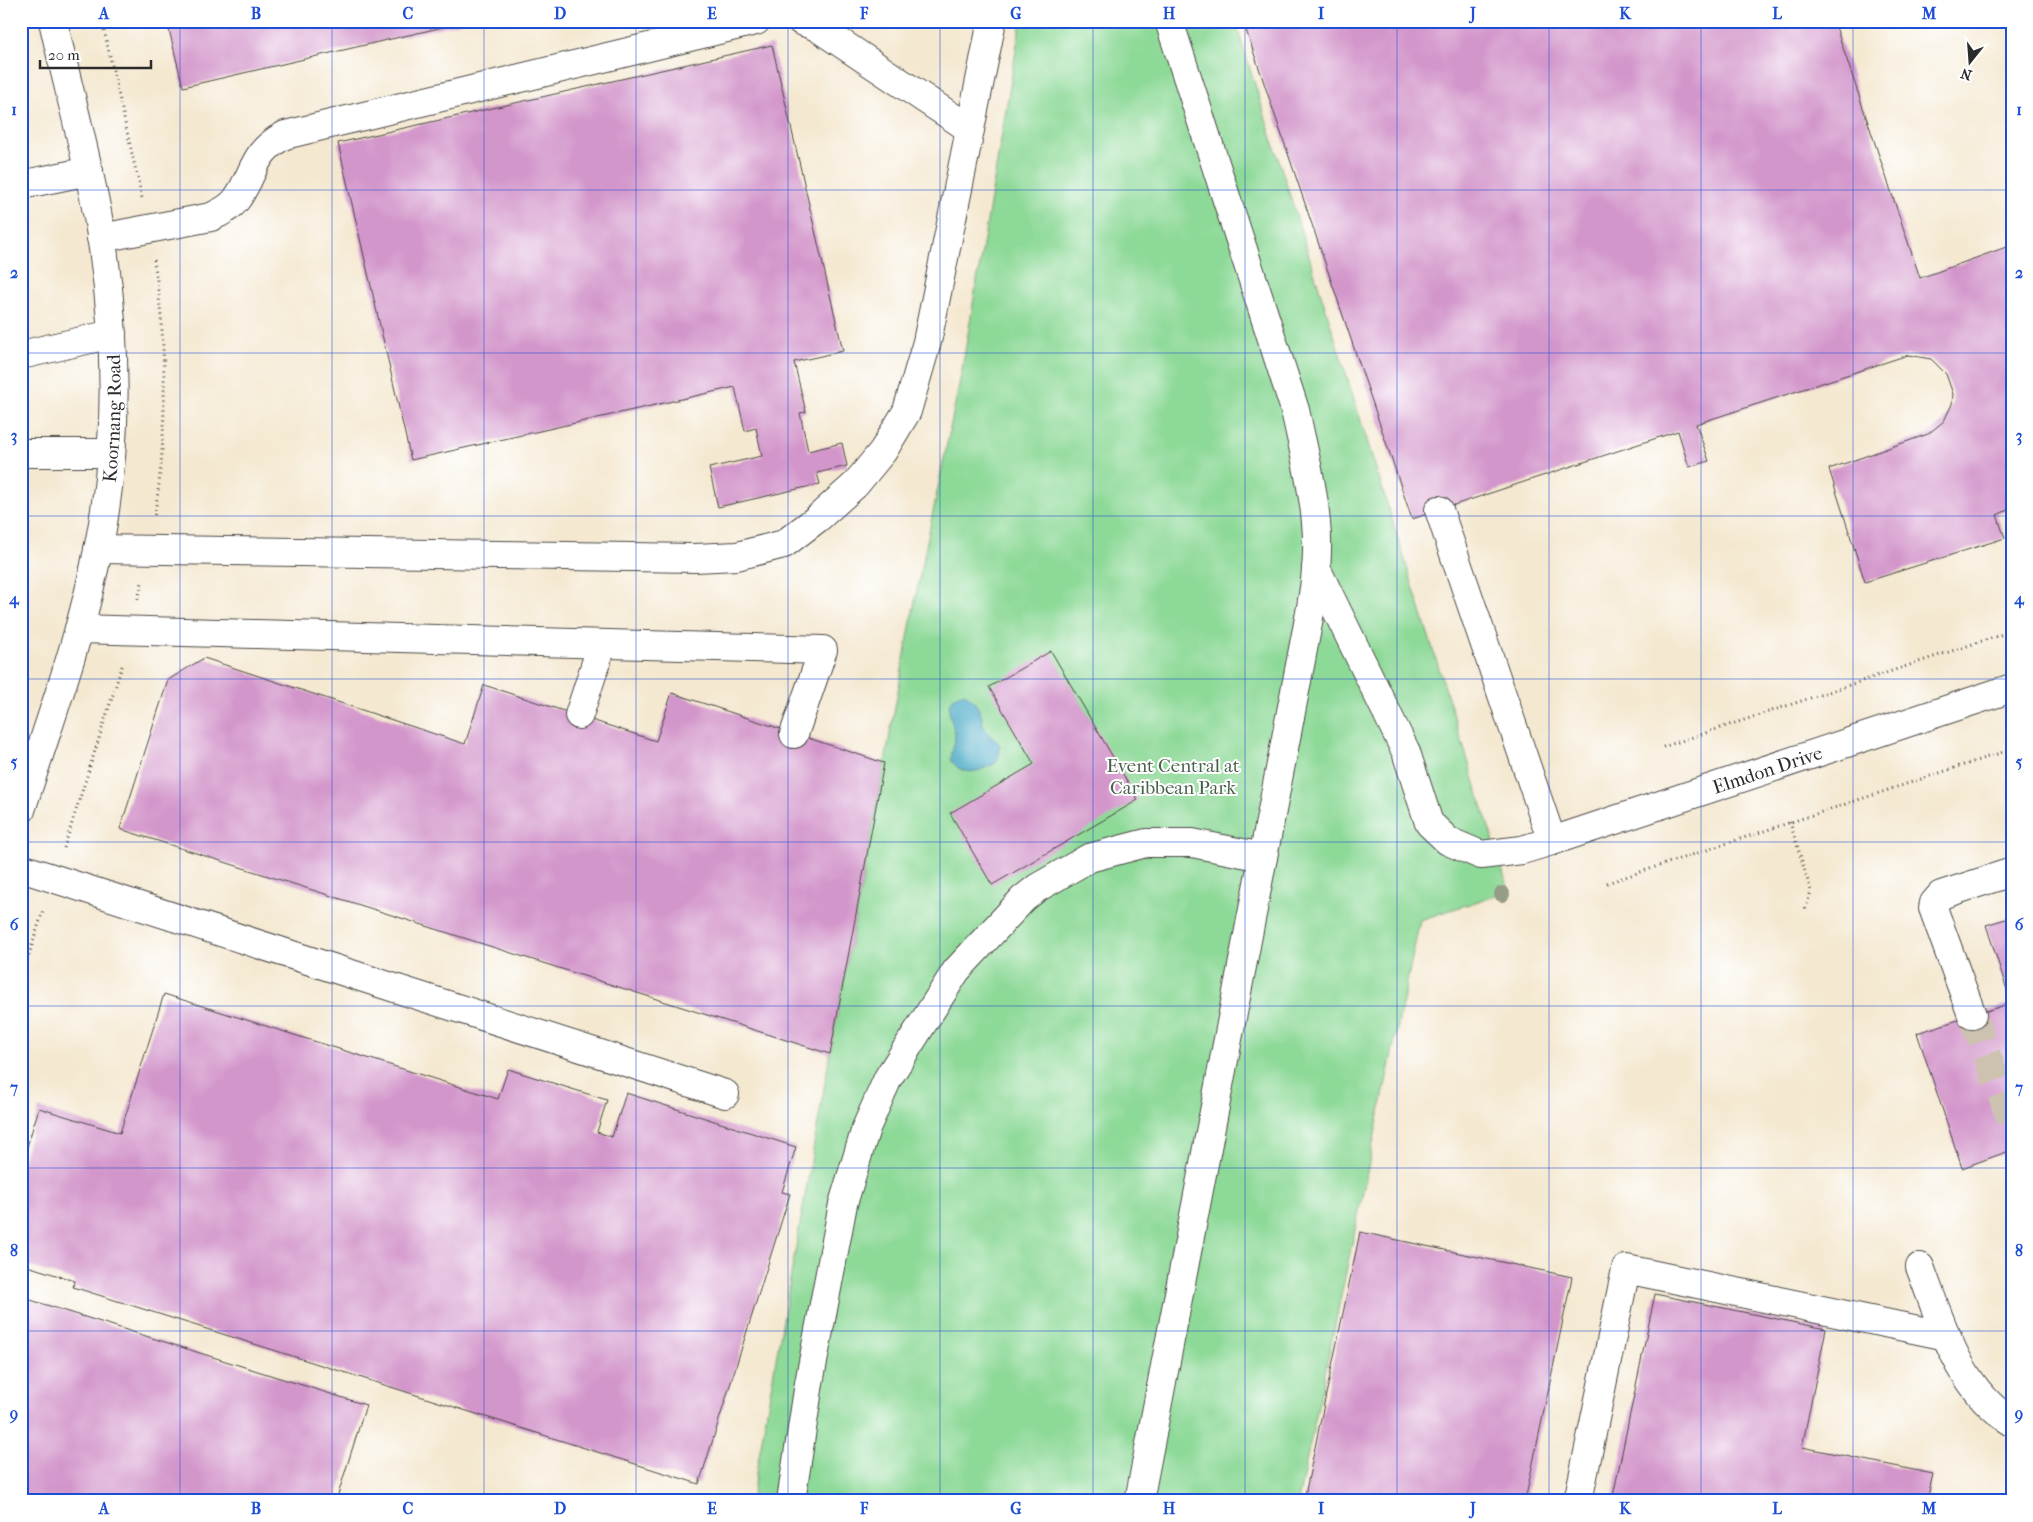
<svg xmlns="http://www.w3.org/2000/svg" width="2033" height="1522" font-family="'IM FELL French Canon',serif">
<rect width="100%" height="100%" fill="#fff"/>
<filter id="ink" filterUnits="userSpaceOnUse"><feTurbulence type="fractalNoise" baseFrequency=".02" numOctaves="2"/><feDisplacementMap in="SourceGraphic" scale="10" xChannelSelector="R" yChannelSelector="G"/><feConvolveMatrix kernelMatrix="1 2 1 2 8 2 1 2 1" color-interpolation-filters="sRGB"/></filter>
<filter id="wash" filterUnits="userSpaceOnUse"><feTurbulence type="fractalNoise" baseFrequency=".0096" numOctaves="4" result="noise"/><feDisplacementMap in="SourceGraphic" scale="20" xChannelSelector="R" yChannelSelector="G"/><feGaussianBlur stdDeviation="1.12" result="paint"/><feColorMatrix in="noise" values="0 0 0 0 0 0 0 0 0 0 0 0 0 0 0 0 0 1.4 0 .05"/><feComposite in="paint" operator="in"/></filter>
<g filter="url(#wash)">
<rect width="100%" height="100%" fill="#f4e8d0"/>
<path fill="#8dd997" stroke="#5c8261" d="M1021 21H1235L1509 891 1420 920 1298 1501H751L830 1054 916 595 961 375Z"/>
<path fill="#47a9c6" stroke="#396a78" d="M965 693C973 699 978 705 981 715 983 719 982 723 984 727 990 742 1008 737 996 763 979 771 964 779 951 760 951 753 955 744 955 736 953 718 938 699 965 693Z"/>
<g id="blocks">
<path fill="#d396cb" d="M167 21H465V22L183 87Z
M1243 21H1834L1920 278 2012 245V508L1997 515 2005 538 1865 582 1829 469 1928 434 1944 421 1952 404 1953 394 1946 374 1931 359 1908 355 1696 424 1709 461 1689 467 1678 431 1412 519Z
M772 45 843 351 794 362 806 412 800 413 808 451 842 443 847 466 817 473 820 484 718 507 709 468 762 456 756 428 745 431 735 387 411 460 338 143Z
M1051 651 1138 800 992 885 950 813 1034 764 989 687Z
M204 658 465 744 484 685 656 741 672 693 884 763 830 1054 120 829 168 680Z
M2012 917V1001L2011 1002 1986 925Z
M164 994 498 1099 508 1069 607 1100 597 1132 612 1137 626 1093 796 1147 782 1192 790 1194 699 1484 73 1287 75 1281 21 1264V1166L39 1108 120 1133Z
M2012 1003V1150L1962 1168 1917 1033Z
M1360 1232 1572 1277 1525 1501 1304 1500Z
M1655 1294 1826 1329 1802 1447 1933 1474 1927 1501H1612Z
M21 1297 366 1405 336 1501H21Z"/>
</g>
</g>
<g filter="url(#ink)">
<use href="#blocks" fill-opacity="0" stroke="#494744" stroke-width="1"/>
<g fill="none" stroke-linecap="round" stroke-linejoin="round">
<path stroke="#ccc2af" stroke-width="28" stroke-dasharray="28 14" stroke-linecap="butt" d="M1972 1015 2012 1123"/>
<g stroke="#494744" stroke-width="30">
<g id="minor">
<path d="M801 21 817 27 970 129"/>
<path d="M21 185 89 171"/>
<path d="M101 238 211 217C220 213 230 208 236 200 256 173 251 153 285 135L756 21"/>
<path d="M21 355 112 334"/>
<path d="M21 453H111"/>
<path d="M1439 510 1552 841"/>
<path d="M98 549 695 558 737 556 784 544 818 518 855 485 883 451 907 411 927 342 992 21"/>
<path id="s1" d="M1316 568 1406 752 1429 823 1448 841 1481 855 1522 850 1552 841 2012 688"/>
<path d="M79 629 823 650 794 734"/>
<path d="M579 715 602 644"/>
<path id="s2" d="M21 810C49 722 82 636 99 545 120 439 117 330 99 223 87 155 68 88 53 21"/>
<path d="M21 868 725 1094"/>
<path d="M1972 1015 1933 908 1934 903 1941 895 2012 872"/>
<path d="M1920 1267C1942 1324 1958 1388 2012 1422"/>
<path d="M791 1501 809 1383 843 1204 866 1128 888 1078 956 971 1023 899 1037 888 1089 858 1146 843H1192L1263 857"/>
<path d="M1139 1501 1301 660C1309 616 1321 569 1316 523 1313 485 1303 448 1295 410L1169 21"/>
<path d="M1578 1501 1626 1269 1947 1336"/>
</g>
</g>
<path stroke="#494744" stroke-width="3" stroke-dasharray="1 4" stroke-linecap="butt" d="M102 21 142 198
M154 260C167 341 168 437 154 518
M138 599 142 583
M1663 747 2012 631
M1790 822 1811 891 1805 911
M64 848 123 663
M1607 883 2012 749
M21 979 43 911"/>
<use href="#minor" stroke="#fff" stroke-width="28"/>
</g>
<circle fill="#959d87" cx="1502" cy="894" r="8"/>
</g>
<path fill="none" stroke="#1d4ed8" stroke-width="1" stroke-opacity="0.55" d="M180 21V1501M332 21V1501M484 21V1501M636 21V1501M788 21V1501M940 21V1501M1093 21V1501M1245 21V1501M1397 21V1501M1549 21V1501M1701 21V1501M1853 21V1501M21 190H2012M21 353H2012M21 516H2012M21 679H2012M21 842H2012M21 1006H2012M21 1168H2012M21 1331H2012"/>
<g text-anchor="middle" stroke-width="4" stroke-linejoin="round" paint-order="stroke">
<g font-size="19" fill="#2b2b2b" stroke="#fff">
<text dy="7" stroke="none"><textPath href="#s2" startOffset="404">Koornang Road</textPath></text>
<text dy="7" stroke="none"><textPath href="#s1" startOffset="641">Elmdon Drive</textPath></text>
</g>
<g font-size="19" fill="#485f4b" stroke="#fff">
<text x="1173" y="772">Event Central at<tspan x="1173" dy="22">Caribbean Park</tspan></text>
</g>
</g>
<rect width="2033" height="1522" fill="none" stroke="#fff" stroke-width="55"/>
<g transform="translate(1970 62) rotate(197)" stroke="#ffffff" stroke-width="4" paint-order="stroke">
<path d="M0-4L9 19L0 12L-9 19Z" fill="#2b2b2b"/>
<text y="-8" font-size="14" font-weight="bold" text-anchor="middle" fill="#2b2b2b">N</text>
</g>
<path d="M40 60v8h111v-8" fill="none" stroke="#2b2b2b" stroke-width="2.5"/>
<text x="48" y="60" font-size="15" fill="#2b2b2b" stroke="#ffffff" stroke-width="4" paint-order="stroke">20 m</text>
<rect x="28" y="28" width="1978" height="1466" fill="none" stroke="#1d4ed8" stroke-width="2"/>
<g font-size="16" text-anchor="middle" font-weight="bold" fill="#1d4ed8">
<text x="104" y="19">A</text>
<text x="256" y="19">B</text>
<text x="408" y="19">C</text>
<text x="560" y="19">D</text>
<text x="712" y="19">E</text>
<text x="864" y="19">F</text>
<text x="1016" y="19">G</text>
<text x="1169" y="19">H</text>
<text x="1321" y="19">I</text>
<text x="1473" y="19">J</text>
<text x="1625" y="19">K</text>
<text x="1777" y="19">L</text>
<text x="1929" y="19">M</text>
<text x="14" y="115">1</text>
<text x="2019" y="115">1</text>
<text x="14" y="278">2</text>
<text x="2019" y="278">2</text>
<text x="14" y="441">3</text>
<text x="2019" y="441">3</text>
<text x="14" y="604">4</text>
<text x="2019" y="604">4</text>
<text x="14" y="767">5</text>
<text x="2019" y="767">5</text>
<text x="14" y="930">6</text>
<text x="2019" y="930">6</text>
<text x="14" y="1093">7</text>
<text x="2019" y="1093">7</text>
<text x="14" y="1256">8</text>
<text x="2019" y="1256">8</text>
<text x="14" y="1419">9</text>
<text x="2019" y="1419">9</text>
<text x="104" y="1514">A</text>
<text x="256" y="1514">B</text>
<text x="408" y="1514">C</text>
<text x="560" y="1514">D</text>
<text x="712" y="1514">E</text>
<text x="864" y="1514">F</text>
<text x="1016" y="1514">G</text>
<text x="1169" y="1514">H</text>
<text x="1321" y="1514">I</text>
<text x="1473" y="1514">J</text>
<text x="1625" y="1514">K</text>
<text x="1777" y="1514">L</text>
<text x="1929" y="1514">M</text>
</g>
</svg>
